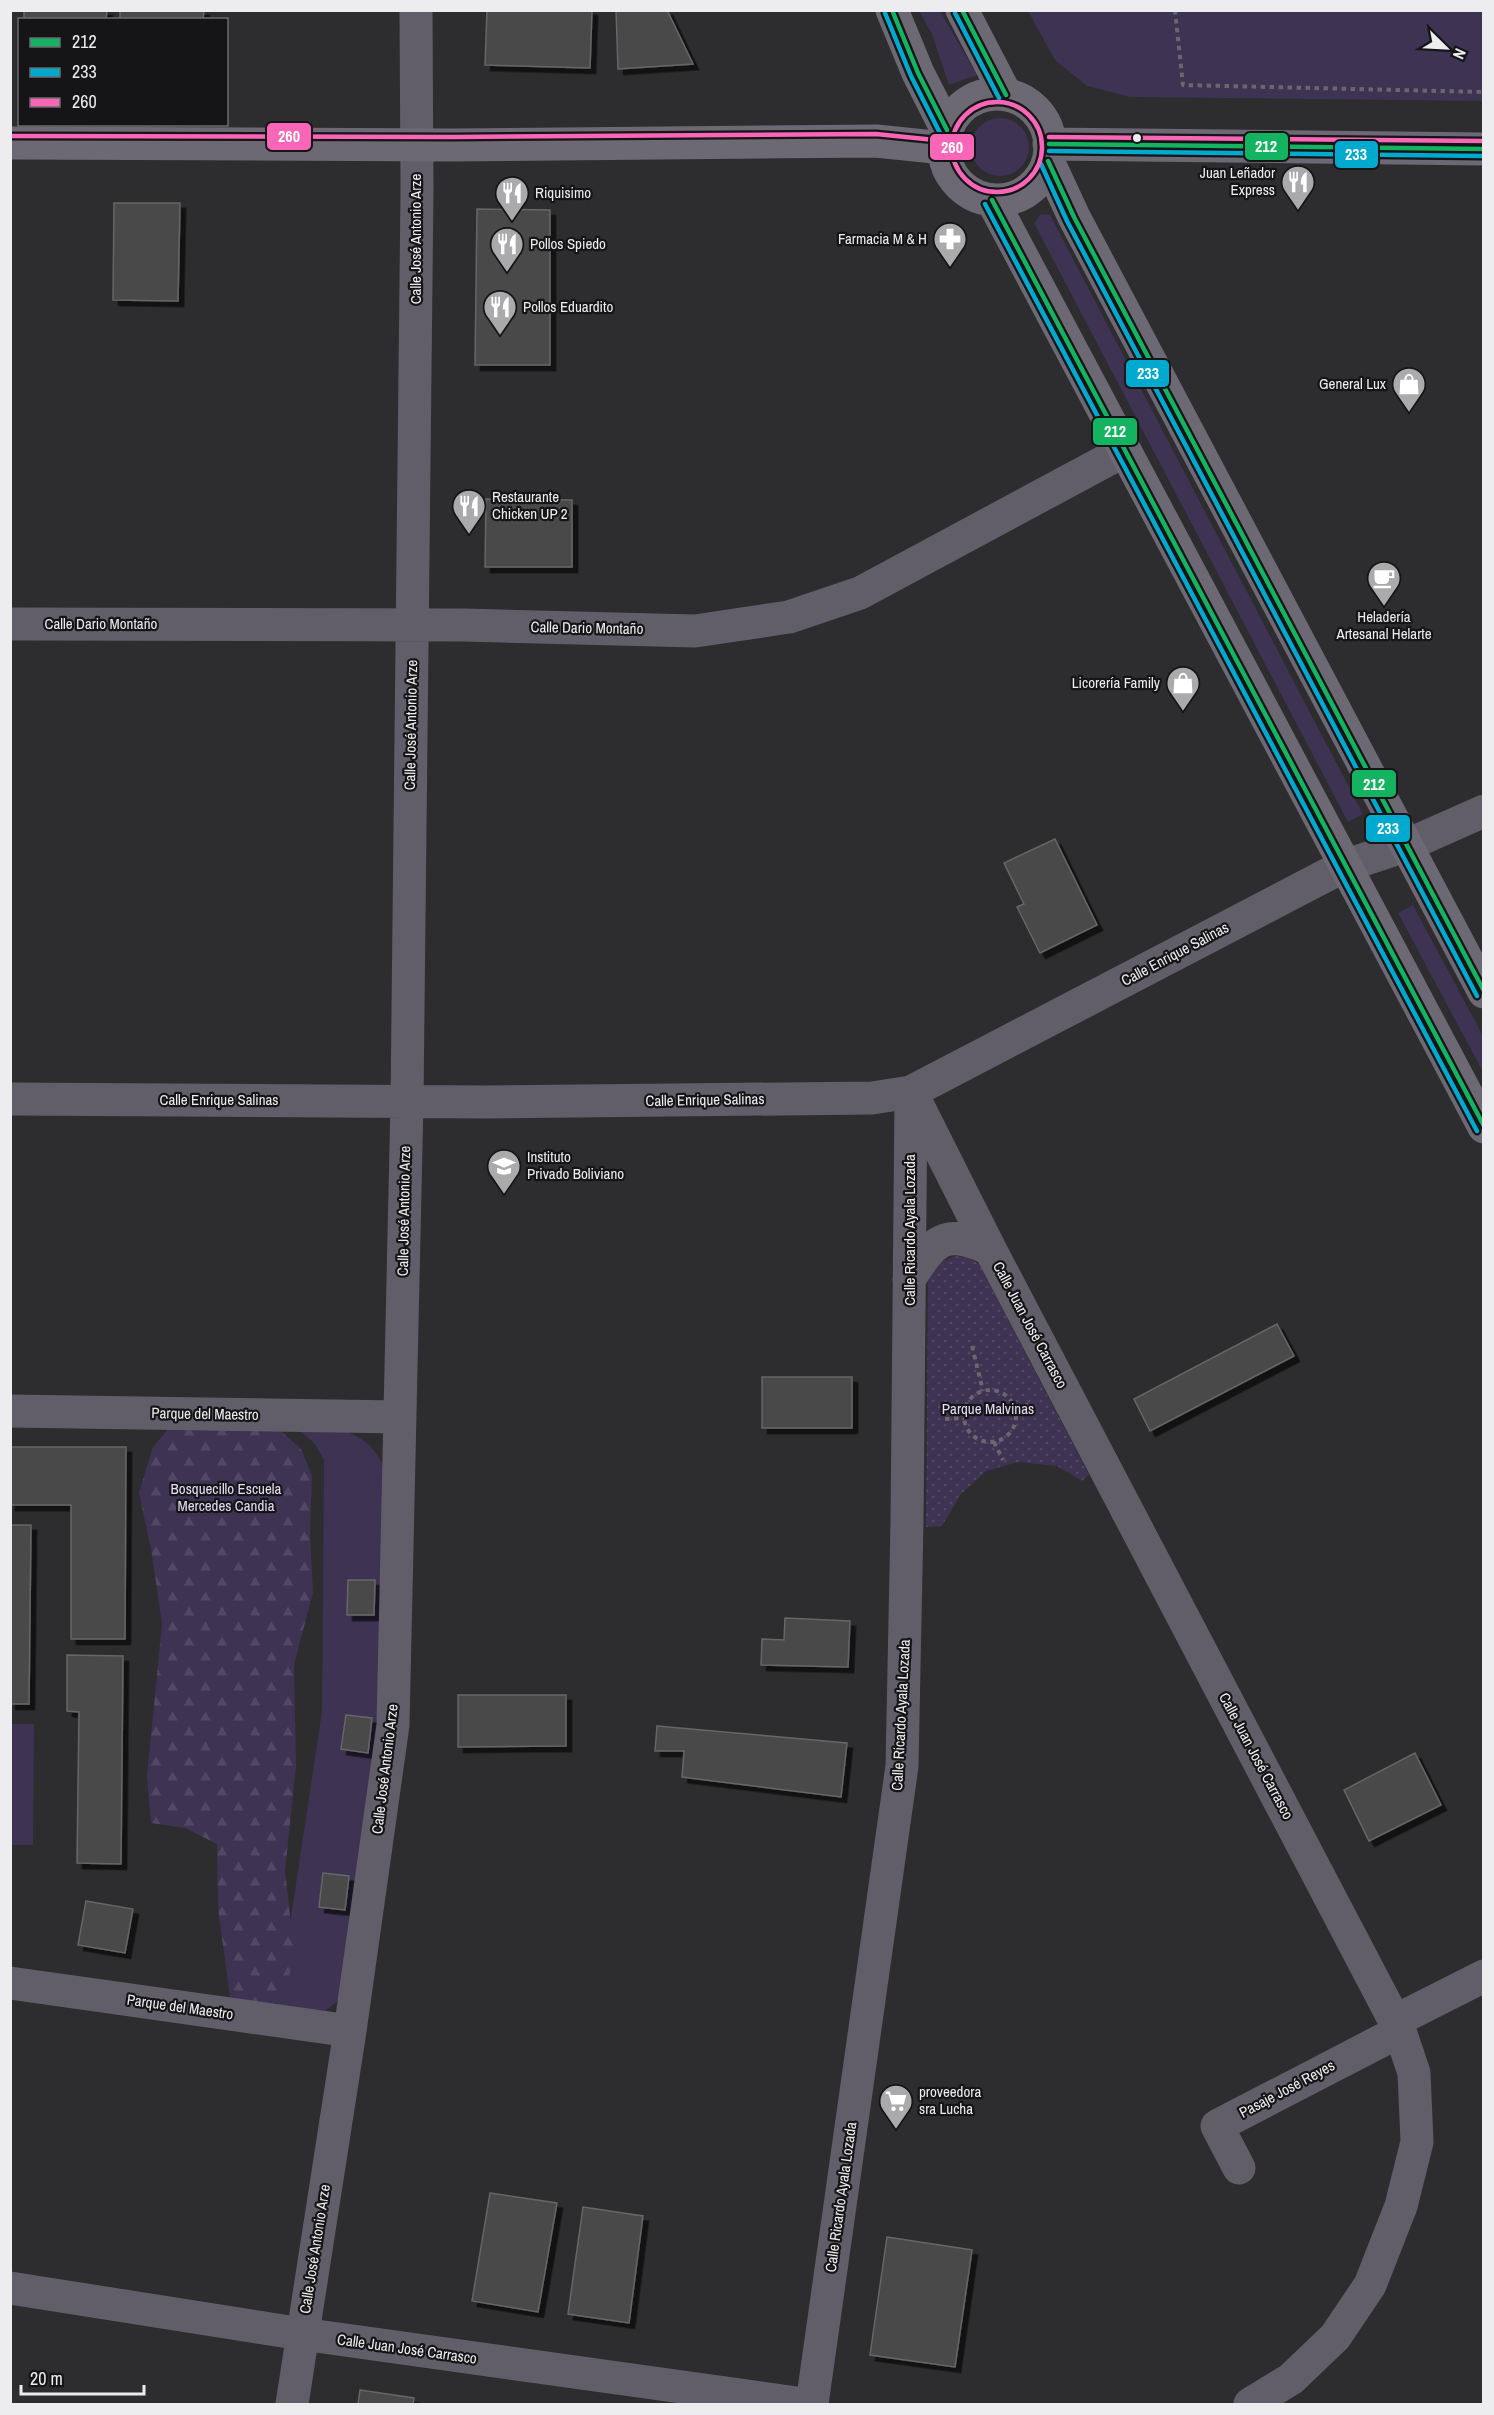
<svg xmlns="http://www.w3.org/2000/svg" width="1494" height="2415" font-family="'Archivo Narrow',sans-serif">
<defs>
<pattern id="forest-firs" width="22" height="20" patternUnits="userSpaceOnUse" patternTransform="scale(1.5)"><rect width="22" height="20" fill="#3f3353"/><path d="M5 1l3.5 6h-7zM16 11l3.5 6h-7z" fill="#524764"/></pattern>
<pattern id="park-dots" width="8" height="8" patternUnits="userSpaceOnUse" patternTransform="scale(1.5)"><rect width="8" height="8" fill="#3f3353"/><path d="M2 2h.1M6 6h.1" fill="none" stroke="#524764" stroke-width="1.8" stroke-linecap="round"/></pattern>
<filter id="shadow"><feDropShadow dx="5.5" dy="5.5" stdDeviation="0" flood-color="#0009"/></filter>
</defs>
<rect width="100%" height="100%" fill="#2d2c2e"/>
<path fill="#3f3353" d="M919 11H940L977 75 949 85 932 34Z
M1028 11H1483V101L1130 97 1087 86 1055 60Z
M971 147a29 29 0 1 1 58 0a29 29 0 1 1-58 0Z
M1041 214 1050 215 1363 814 1348 822 1034 223Z
M1413 905 1483 1036V1072L1398 913Z
M337 1428C362 1437 372 1443 384 1467L383 1697 339 2000 324 2012 284 2007 258 1995 282 1977 322 1711 324 1460 315 1444 299 1430Z
M11 1724H34L33 1845H11Z"/>
<path fill="url(#forest-firs)" d="M191 1402 253 1406 301 1449 312 1476 310 1534 313 1592 294 1665 296 1766 285 1871 295 1959 284 1990 256 2031 234 2026 218 1909 217 1844 185 1828 151 1823 147 1777 162 1623 151 1549 139 1493 153 1447Z"/>
<path fill="url(#park-dots)" d="M954 1256 967 1257 979 1264 1089 1475 1082 1481 1057 1466 1018 1462 986 1471 961 1494 942 1526 926 1527 928 1281 937 1264Z"/>
<path fill="#484948" stroke="#666" stroke-width="1.5" filter="url(#shadow)" d="M24 10H107L106 20H24Z
M120 10H204L203 20H120Z
M487 10H592L590 68 485 65Z
M616 10H667L693 64 618 69Z
M114 203H180L178 301 113 300Z
M477 209 550 210V365H475Z
M486 499 572 500V567H485Z
M1055 839 1097 925 1040 953 1017 907 1024 904 1004 863Z
M1277 1324 1294 1356 1150 1431 1134 1399Z
M762 1377H852V1428H762Z
M10 1447H126L125 1639H71V1505H10Z
M10 1525H31L29 1704H10Z
M348 1580H375L374 1615H347Z
M785 1618 850 1621 848 1667 761 1665 762 1639 784 1640Z
M67 1655 123 1656 121 1864 77 1863 79 1712 67 1711Z
M458 1695H566V1746L458 1747Z
M346 1715 372 1718 368 1753 341 1749Z
M657 1726 847 1743 841 1797 682 1777 684 1751H655Z
M1415 1753 1441 1805 1369 1841 1344 1790Z
M323 1873 349 1876 345 1910 319 1907Z
M86 1901 133 1909 125 1953 78 1945Z
M490 2193 557 2203 538 2312 472 2301Z
M583 2207 643 2216 629 2323 568 2314Z
M887 2237 972 2250 955 2367 870 2355Z
M360 2390 414 2398 413 2404H358Z"/>
<g fill="none" stroke-linecap="round" stroke-linejoin="round">
<path stroke="#69676e" stroke-width="4" stroke-dasharray="4.5 4.5" stroke-linecap="butt" d="M1175 10 1183 85 1484 92
M972 1346 983 1391
M964 1416a26 26 0 1 1 52 0a26 26 0 1 1-52 0Z
M1016 1410 1029 1404
M945 1419 964 1418
M994 1442 1003 1460"/>
<path stroke="#625e69" stroke-width="33" d="M10 624 463 625 695 631 789 617 860 593 1124 451
M911 1092 990 1249 1400 2031 1414 2073 1417 2142 1401 2206 1370 2285 1335 2337 1291 2379 1250 2404
M10 1099 486 1102 872 1098 911 1092 1344 866 1405 846 1484 811
M909 1280C933 1241 944 1227 990 1249
M10 1411 400 1417
M10 1983 350 2031
M1395 2021 1484 1976
M1239 2168 1217 2126 1400 2031
M10 2288 302 2334 804 2404
M292 2404 350 2031 393 1725 407 1102 417 190 416 10
M812 2404 902 1766 907 1521 911 1099"/>
<path stroke="#6c6874" stroke-width="33" d="M892 10 918 73 947 130
M962 10 1006 95
M944 147a53 53 0 1 1 106 0a53 53 0 1 1-106 0Z
M10 143 453 145 876 141 944 148
M1049 144 1484 149
M1048 161 1074 217 1484 992
M992 200 1484 1127"/>
<g stroke="#151416" stroke-width="9">
<path id="bus-1" d="M892 10 918 73 947 130
M962 10 1006 95
M1049 144 1484 149
M1048 161 1074 217 1484 991
M992 200 1484 1126"/>
</g>
<g stroke="#151416" stroke-width="9">
<path id="bus-2" d="M885 13 911 76 940 133
M955 13 999 98
M1049 151 1484 156
M1041 164 1067 221 1477 996
M985 204 1477 1131"/>
</g>
<g stroke="#151416" stroke-width="9">
<path id="bus-3" d="M952 147a45 45 0 1 1 90 0a45 45 0 1 1-90 0Z
M10 136 453 137 876 134 945 141
M1049 137 1484 141"/>
</g>
<use href="#bus-1" stroke="#13b361" stroke-width="4.5"/>
<use href="#bus-2" stroke="#00a9ce" stroke-width="4.5"/>
<use href="#bus-3" stroke="#fa66b7" stroke-width="4.5"/>
</g>
<defs>
<g id="restaurant-pin" transform="scale(1.725)"><path d="M0 17L-7.5 6A9.5 9.5 0 1 1 7.5 6Z" fill="#aaa9ab" stroke="#151416"/><path d="M-5-6h1v4h1v-4h1v4h1v-4h1v5L-1.5 .5V6h-2V.5L-5-1ZM5-6V6H3V1.5H1.5Q1.5-4 5-6Z" fill="#fff"/></g>
<g id="pharmacy-pin" transform="scale(1.725)"><path d="M0 17L-7.5 6A9.5 9.5 0 1 1 7.5 6Z" fill="#aaa9ab" stroke="#151416"/><path d="M-2-6h4v4h4v4h-4v4h-4v-4h-4v-4h4Z" fill="#fff"/></g>
<g id="shop-pin" transform="scale(1.725)"><path d="M0 17L-7.5 6A9.5 9.5 0 1 1 7.5 6Z" fill="#aaa9ab" stroke="#151416"/><path d="M-5-2.5h2.3a2.7 3.5 0 0 1 5.4 0H5L5.5 6h-11ZM-1.5-2.5h3a1.5 2.3 0 0 0-3 0Z" fill="#fff"/></g>
<g id="cafe-pin" transform="scale(1.725)"><path d="M0 17L-7.5 6A9.5 9.5 0 1 1 7.5 6Z" fill="#aaa9ab" stroke="#151416"/><path d="M-5.5-4.5H6V0H3Q3 3.5 0 3.5H-2.5Q-5.5 3.5-5.5 0ZM3-3.2v2h1.7v-2ZM-6 4.5H4V6H-6Z" fill="#fff"/></g>
<g id="school-pin" transform="scale(1.725)"><path d="M0 17L-7.5 6A9.5 9.5 0 1 1 7.5 6Z" fill="#aaa9ab" stroke="#151416"/><path d="M0-5L7-2L0 1L-7-2ZM-4 1L0 2.5L4 1V4Q0 6-4 4Z" fill="#fff"/></g>
<g id="supermarket-pin" transform="scale(1.725)"><path d="M0 17L-7.5 6A9.5 9.5 0 1 1 7.5 6Z" fill="#aaa9ab" stroke="#151416"/><path d="M-6-5.5h2.5l.6 2H6L4.5 2H-2.5L-4.4-4H-6ZM-1.5 3.2a1.3 1.3 0 1 0 .1 0ZM3 3.2a1.3 1.3 0 1 0 .1 0Z" fill="#fff"/></g>
</defs>
<g fill-rule="evenodd">
<use href="#restaurant-pin" x="1298" y="182"/>
<use href="#restaurant-pin" x="512" y="193"/>
<use href="#pharmacy-pin" x="950" y="239"/>
<use href="#restaurant-pin" x="507" y="244"/>
<use href="#restaurant-pin" x="500" y="307"/>
<use href="#shop-pin" x="1409" y="384"/>
<use href="#restaurant-pin" x="469" y="506"/>
<use href="#cafe-pin" x="1384" y="578"/>
<use href="#shop-pin" x="1183" y="683"/>
<use href="#school-pin" x="504" y="1166"/>
<use href="#supermarket-pin" x="896" y="2101"/>
</g>
<circle fill="#ededef" stroke="#151416" stroke-width="2" cx="1137" cy="138" r="5"/>
<g text-anchor="middle" stroke-width="4.5" stroke-linejoin="round" paint-order="stroke">
<g font-size="15" fill="#ededef" stroke="#151416" text-anchor="start">
<text x="1275" y="178" text-anchor="end">Juan Leñador<tspan x="1275" dy="17">Express</tspan></text>
<text x="535" y="198">Riquisimo</text>
<text x="927" y="244" text-anchor="end">Farmacia M &amp; H</text>
<text x="530" y="249">Pollos Spiedo</text>
<text x="523" y="312">Pollos Eduardito</text>
<text x="1386" y="389" text-anchor="end">General Lux</text>
<text x="492" y="502">Restaurante<tspan x="492" dy="17">Chicken UP 2</tspan></text>
<text x="1384" y="622" text-anchor="middle">Heladería<tspan x="1384" dy="17">Artesanal Helarte</tspan></text>
<text x="1160" y="688" text-anchor="end">Licorería Family</text>
<text x="527" y="1162">Instituto<tspan x="527" dy="17">Privado Boliviano</tspan></text>
<text x="919" y="2097">proveedora<tspan x="919" dy="17">sra Lucha</tspan></text>
</g>
<g font-size="15" fill="#ededef" stroke="#151416">
<text transform="translate(416 239) rotate(-90)" y="5">Calle José Antonio Arze</text>
<text x="101" y="629">Calle Dario Montaño</text>
<text transform="translate(587 628) rotate(1)" y="5">Calle Dario Montaño</text>
<text transform="translate(411 725) rotate(-89)" y="5">Calle José Antonio Arze</text>
<text transform="translate(1175 954) rotate(-28)" y="5">Calle Enrique Salinas</text>
<text x="219" y="1105">Calle Enrique Salinas</text>
<text transform="translate(705 1100) rotate(-1)" y="5">Calle Enrique Salinas</text>
<text transform="translate(404 1211) rotate(-89)" y="5">Calle José Antonio Arze</text>
<text transform="translate(910 1230) rotate(-90)" y="5">Calle Ricardo Ayala Lozada</text>
<text transform="translate(1030 1325) rotate(62)" y="5">Calle Juan José Carrasco</text>
<text transform="translate(205 1414) rotate(1)" y="5">Parque del Maestro</text>
<text transform="translate(901 1715) rotate(-87)" y="5">Calle Ricardo Ayala Lozada</text>
<text transform="translate(1256 1756) rotate(62)" y="5">Calle Juan José Carrasco</text>
<text transform="translate(385 1769) rotate(-83)" y="5">Calle José Antonio Arze</text>
<text transform="translate(180 2007) rotate(8)" y="5">Parque del Maestro</text>
<text transform="translate(1287 2089) rotate(-28)" y="5">Pasaje José Reyes</text>
<text transform="translate(841 2197) rotate(-82)" y="5">Calle Ricardo Ayala Lozada</text>
<text transform="translate(315 2249) rotate(-81)" y="5">Calle José Antonio Arze</text>
<text transform="translate(407 2349) rotate(8)" y="5">Calle Juan José Carrasco</text>
</g>
<g font-size="15" fill="#e4dbf6" stroke="#151416">
<text x="988" y="1414">Parque Malvinas</text>
<text x="226" y="1494">Bosquecillo Escuela<tspan x="226" dy="17">Mercedes Candia</tspan></text>
</g>
</g>
<g stroke="#151416" stroke-width="2">
<rect x="266" y="122" width="46" height="29" rx="6" fill="#fa66b7"/>
<rect x="1244" y="132" width="45" height="29" rx="6" fill="#13b361"/>
<rect x="929" y="133" width="46" height="28" rx="6" fill="#fa66b7"/>
<rect x="1334" y="140" width="45" height="29" rx="6" fill="#00a9ce"/>
<rect x="1125" y="359" width="45" height="29" rx="6" fill="#00a9ce"/>
<rect x="1092" y="417" width="46" height="29" rx="6" fill="#13b361"/>
<rect x="1351" y="769" width="46" height="29" rx="6" fill="#13b361"/>
<rect x="1365" y="814" width="46" height="29" rx="6" fill="#00a9ce"/>
</g>
<g font-size="16" text-anchor="middle" font-weight="bold" fill="#fff">
<text x="289" y="142">260</text>
<text x="1266" y="152">212</text>
<text x="952" y="153">260</text>
<text x="1356" y="160">233</text>
<text x="1148" y="379">233</text>
<text x="1115" y="437">212</text>
<text x="1374" y="790">212</text>
<text x="1388" y="834">233</text>
</g>
<rect width="1494" height="2415" fill="none" stroke="#ededef" stroke-width="24"/>
<rect x="18" y="18" width="210" height="108" fill="#151416" stroke="#6b6b6d" stroke-width="1.5"/>
<rect x="30" y="38" width="30" height="9" fill="#13b361" stroke="#6b6b6d" stroke-width="1.5"/>
<text x="72" y="48" font-size="18" fill="#ededef">212</text>
<rect x="30" y="68" width="30" height="9" fill="#00a9ce" stroke="#6b6b6d" stroke-width="1.5"/>
<text x="72" y="78" font-size="18" fill="#ededef">233</text>
<rect x="30" y="98" width="30" height="9" fill="#fa66b7" stroke="#6b6b6d" stroke-width="1.5"/>
<text x="72" y="108" font-size="18" fill="#ededef">260</text>
<g transform="translate(1446 48) rotate(114)" stroke="#151416" stroke-width="4.5" paint-order="stroke">
<path d="M0-4.5L10 22L0 15L-10 22Z" fill="#ededef"/>
<text y="-9" font-size="16" font-weight="bold" text-anchor="middle" fill="#ededef">N</text>
</g>
<path d="M21 2385v9h123v-9" fill="none" stroke="#ededef" stroke-width="3"/>
<text x="30" y="2385" font-size="18" fill="#ededef" stroke="#151416" stroke-width="4.5" paint-order="stroke">20 m</text>
</svg>
